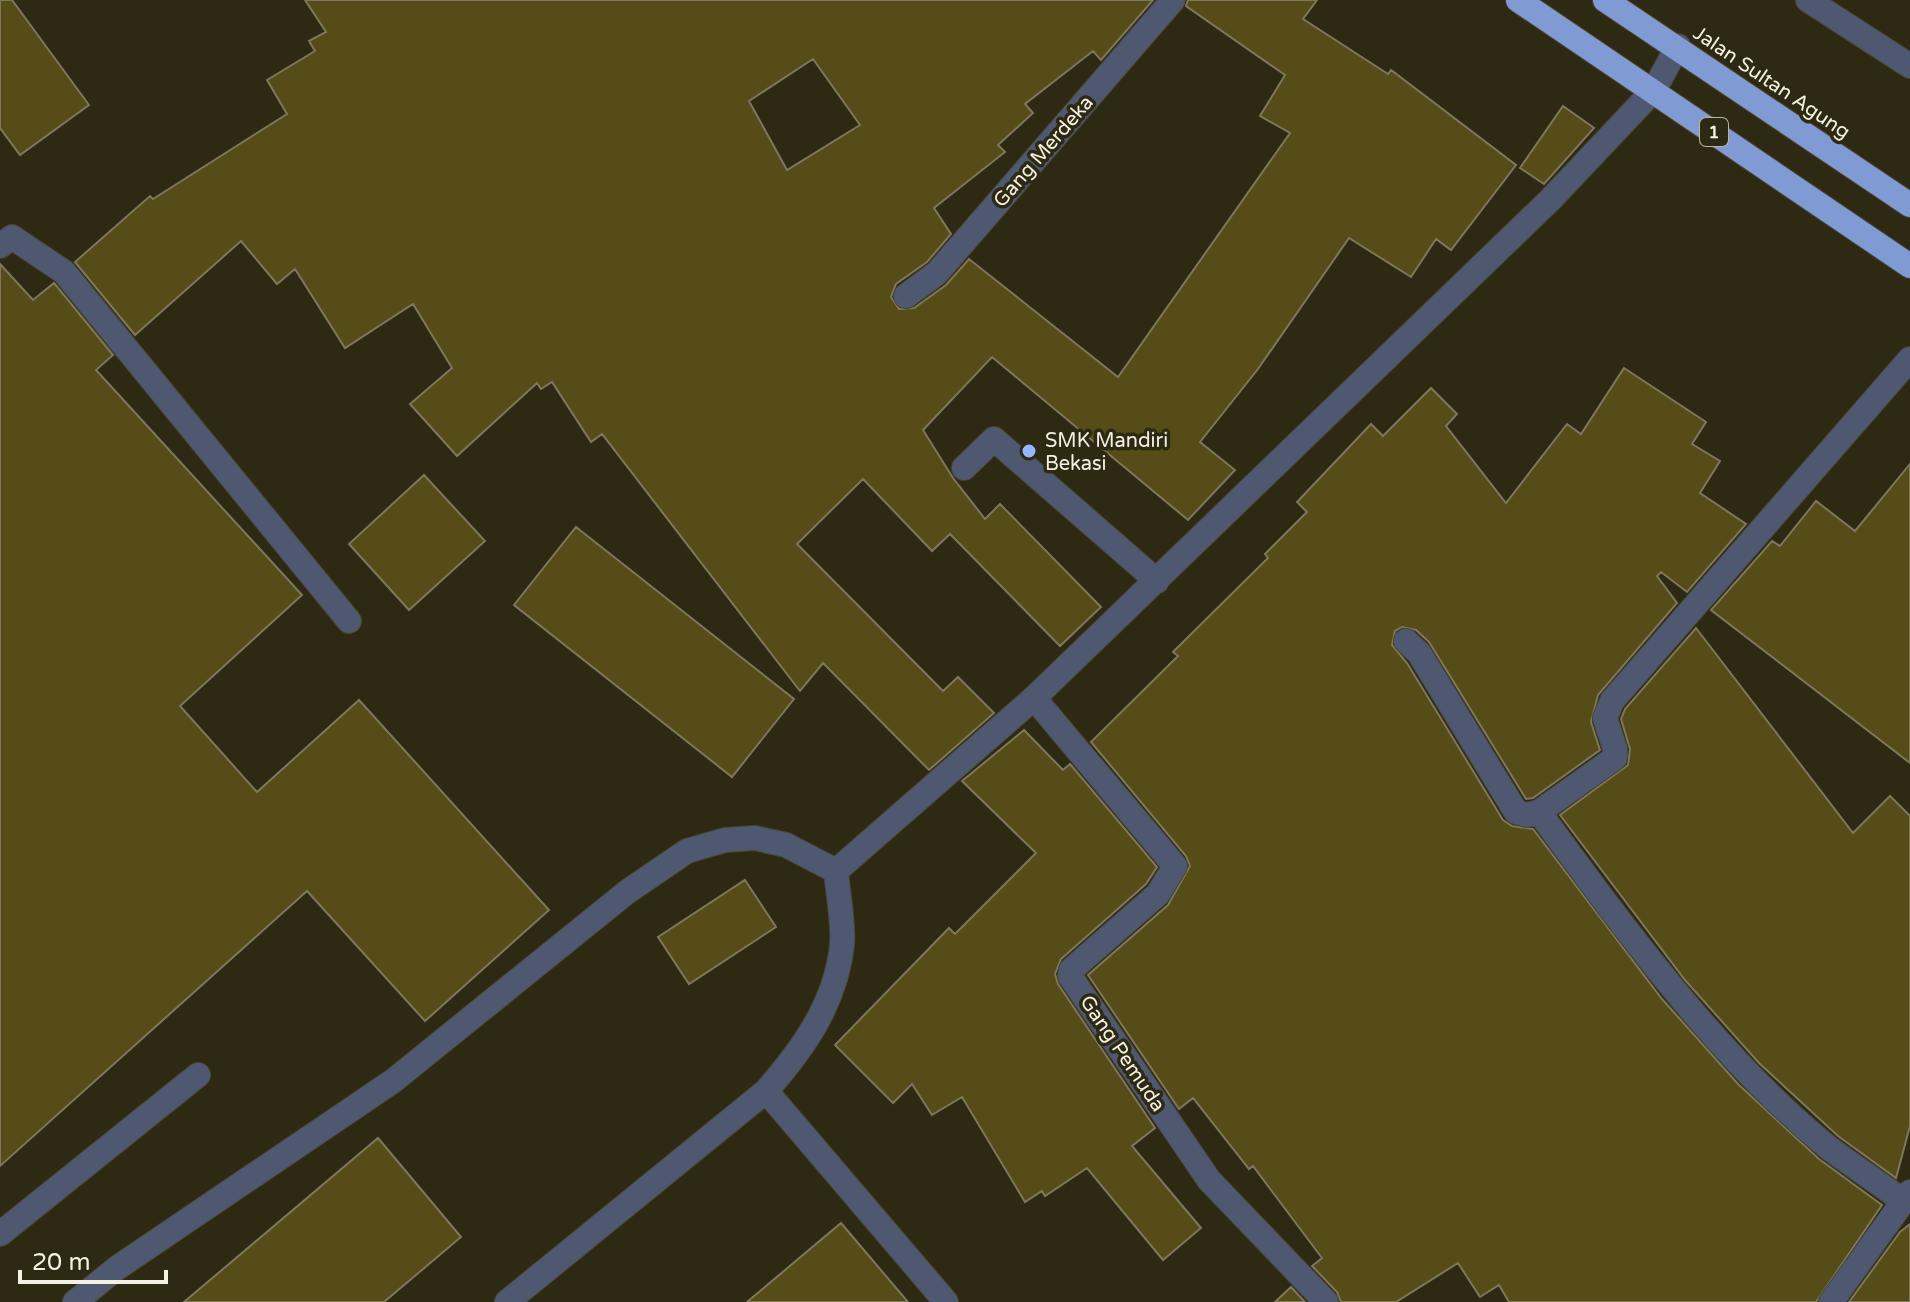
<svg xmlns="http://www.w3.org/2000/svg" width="1910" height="1302" font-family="'Varela Round',sans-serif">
<rect width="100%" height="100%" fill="#2e2912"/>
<path fill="#564c17" stroke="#7c775e" stroke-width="2" fill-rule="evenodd" d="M0 0H12L89 105 20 155 0 128Z
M305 0H1153L1101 60 1093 51 1025 104 1033 113 998 145 1005 152 934 208 951 234 927 262 896 284 891 297 899 309 914 308 946 285 969 259 1118 377 1290 133 1260 116 1285 75 1186 6 1188 0H1317L1303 19 1388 74 1391 70 1516 165 1451 250 1436 239 1411 277 1349 238 1258 369 1200 442 1235 470 1188 520 992 357 923 430 953 478 985 519 1000 504 1101 607 1060 646 950 534 932 551 863 479 797 544 943 691 958 677 994 713 929 770 823 663 800 691 602 434 591 442 552 382 541 389 537 383 457 456 410 404 452 368 413 304 345 348 295 269 277 284 241 241 135 335 75 262 150 196 153 199 287 114 267 80 315 51 309 41 326 32ZM813 59 860 125 787 170 749 101Z
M1563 106 1594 128 1544 184 1520 168Z
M0 264 33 300 54 283 113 355 96 370 302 595 180 706 257 792 359 700 549 910 425 1021 307 891 0 1166Z
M1624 368 1706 422 1692 444 1720 461 1700 493 1746 524 1687 592 1661 572 1657 576 1677 603 1598 695 1591 722 1600 750 1533 798 1526 799 1429 642 1416 630 1402 627 1395 631 1392 645 1407 663 1503 820 1512 826 1533 829 1662 999 1738 1084 1819 1159 1882 1205 1816 1302H1509L1499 1285 1480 1297 1458 1263 1396 1302H1341L1337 1292 1312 1266 1322 1258 1253 1166 1249 1169 1193 1098 1179 1109 1088 975 1168 905 1190 866 1186 856 1091 742 1178 656 1173 652 1268 558 1265 554 1307 512 1297 502 1371 424 1383 436 1431 388 1457 414 1446 426 1506 503 1567 424 1581 434Z
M1910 464V763L1711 610 1772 541 1780 546 1816 501 1855 531Z
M424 475 485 541 409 610 349 544Z
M576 527 794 699 732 777 514 605Z
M1696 628 1853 833 1890 796 1910 816V1126L1896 1178 1838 1136 1759 1063 1685 980 1560 815 1628 765 1630 749 1621 719 1625 709Z
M1024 730 1063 770 1070 764 1157 867 1146 884 1061 959 1055 974 1058 984 1155 1128 1132 1146 1201 1228 1163 1260 1087 1168 1045 1196 1042 1191 1025 1202 962 1097 932 1115 912 1084 893 1103 835 1045 949 928 955 934 1036 853 962 781Z
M745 880 776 927 689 984 658 937Z
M378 1138 461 1237 384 1302H184Z
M841 1223 908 1302H747Z
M1910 1224V1302H1849L1900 1232Z
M1291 1287 1305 1302H1275Z"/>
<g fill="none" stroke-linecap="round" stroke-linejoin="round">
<g stroke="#4a452f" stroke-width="26">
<path id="lane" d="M1808 0 1910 66
M0 246 12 237 64 272 349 621
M964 468 994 439 1157 581
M766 1091 946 1302
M0 1234 198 1075
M75 1302 117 1268 393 1081 627 892 687 851 725 840 755 838 786 845 836 871
M507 1302 766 1091C803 1049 836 1003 842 945 844 922 838 895 836 871L1034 698 1551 199 1654 90 1678 46"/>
</g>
<g stroke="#4a452f" stroke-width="26">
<path id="street" d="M906 296 937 273 1173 0
M1406 641 1419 653 1516 812 1527 815 1539 812 1615 758V749L1605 718 1612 701 1910 359
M1034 698 1175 866 1158 894 1071 970 1070 976 1209 1180 1326 1302
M1539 812C1623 927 1718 1058 1829 1148 1853 1166 1879 1183 1903 1201
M1831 1302 1910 1192"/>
</g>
<g stroke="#4a452f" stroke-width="26">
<path id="highway" d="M1518 0 1910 266
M1605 0 1910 205"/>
</g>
<use href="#lane" stroke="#4e5971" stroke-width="24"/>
<use href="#street" stroke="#4e5971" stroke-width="24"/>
<use href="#highway" stroke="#809ad4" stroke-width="24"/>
</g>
<circle fill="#96b6fd" stroke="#2e2912" stroke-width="3" cx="1029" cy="451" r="8"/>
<g text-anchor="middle" stroke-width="7" stroke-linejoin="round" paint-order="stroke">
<rect fill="#2e2912" stroke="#b9b5a4" stroke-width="2" x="1700" y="118" width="28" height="28" rx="6"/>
<g font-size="18" font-weight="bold" fill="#f4f1e3">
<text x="1714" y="138">1</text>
</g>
<g font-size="20" fill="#f4f1e3" stroke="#2e2912">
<text transform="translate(1772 82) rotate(34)" y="7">Jalan Sultan Agung</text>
<text transform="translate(1043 151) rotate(-49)" y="7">Gang Merdeka</text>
<text transform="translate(1123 1053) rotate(56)" y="7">Gang Pemuda</text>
</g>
<g font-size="20" fill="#f4f1e3" stroke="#2e2912" text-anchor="start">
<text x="1045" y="447">SMK Mandiri<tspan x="1045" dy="23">Bekasi</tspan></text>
</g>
</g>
<path d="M20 1270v12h146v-12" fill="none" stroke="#f4f1e3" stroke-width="4"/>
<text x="32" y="1270" font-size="24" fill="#f4f1e3" stroke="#2e2912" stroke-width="6" paint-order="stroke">20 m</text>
</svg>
